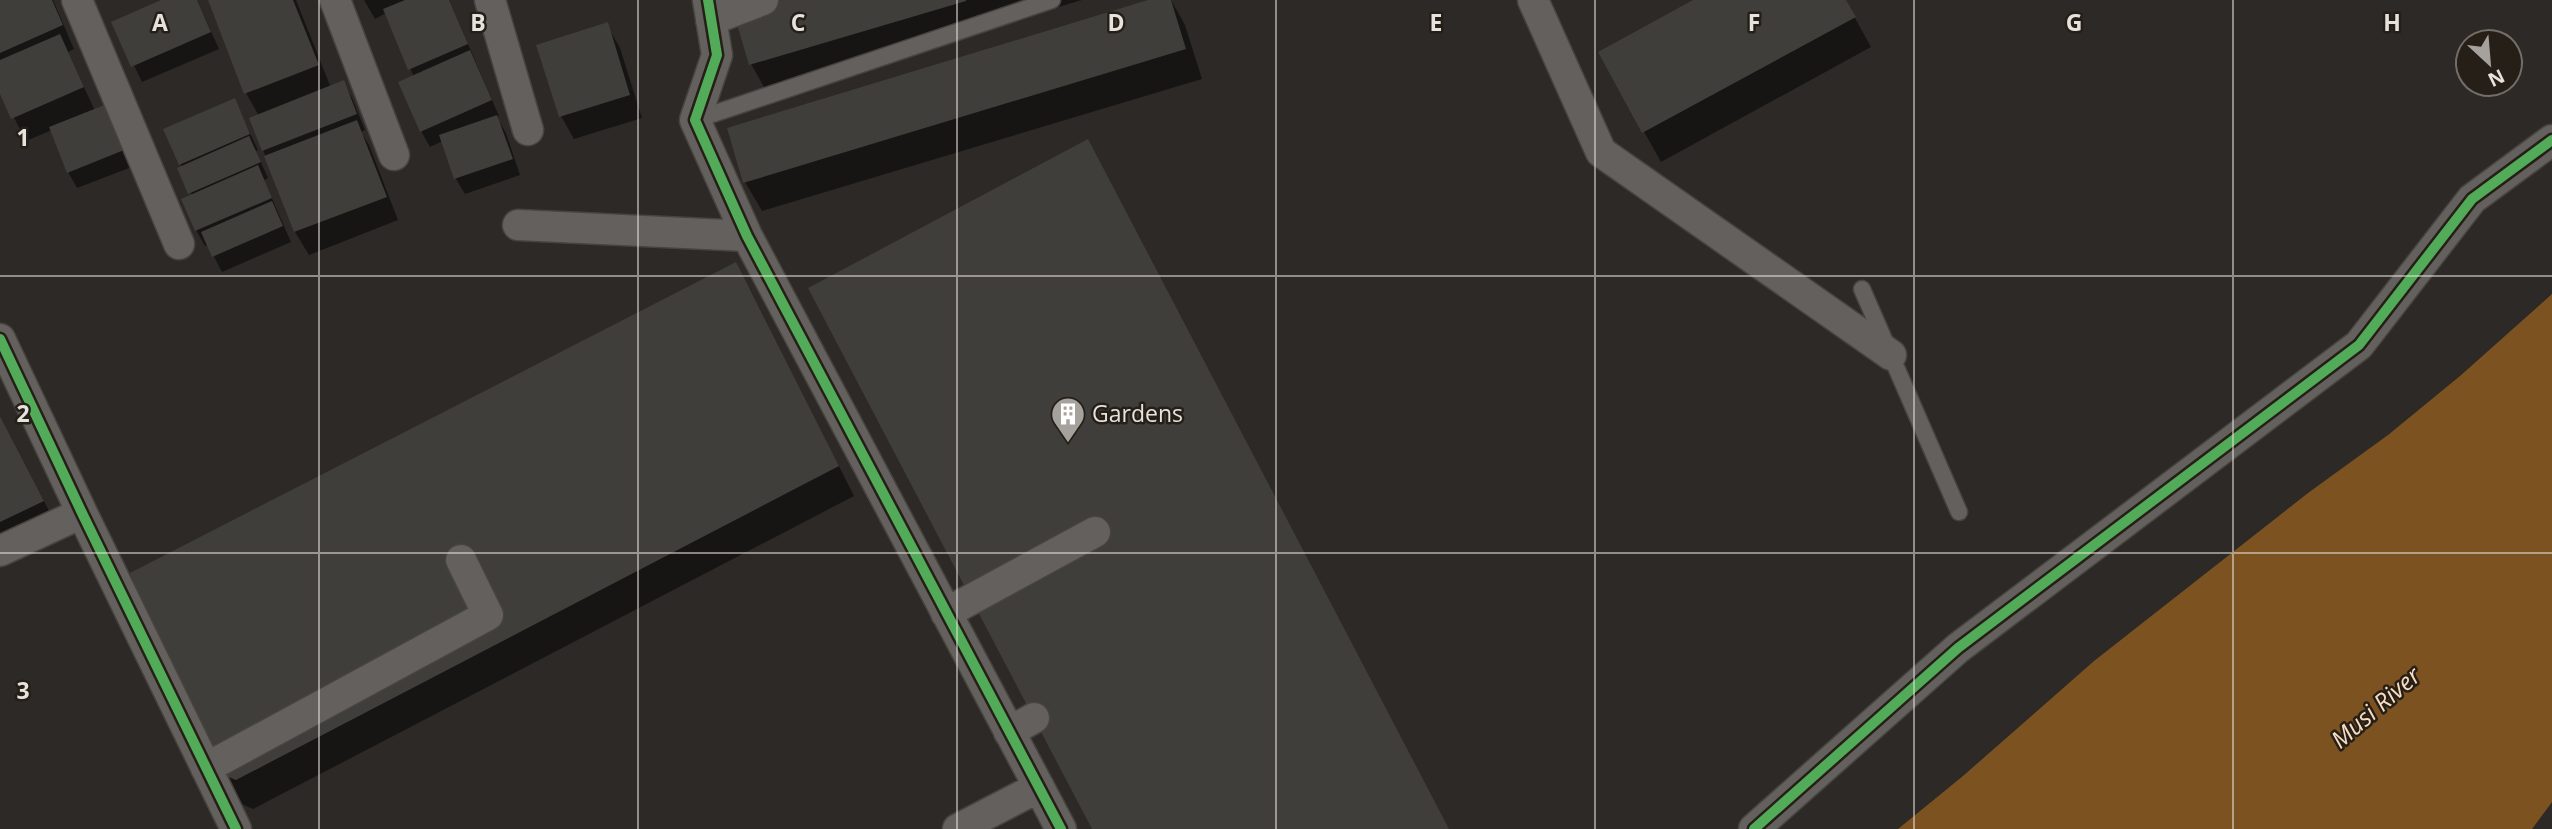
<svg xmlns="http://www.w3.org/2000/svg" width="2552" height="829" font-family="'Open Sans',sans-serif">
<rect width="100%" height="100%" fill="#2c2926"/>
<path fill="#7c5220" d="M2552 294V802L2532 829H1898L1963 776 2094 661 2308 493 2388 435 2460 376Z"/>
<path fill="#0007" d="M0 0H53L74 49 68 52 95 111 137 165 77 188 68 172 52 130 26 141 0 90Z
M165 0H197L219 49 142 82 114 23Z
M209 0H296L331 88 343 83 352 98 365 130 361 132 369 145 398 220 309 255 295 232 251 119 259 116 246 93Z
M364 0H449L499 116 497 118 506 133 520 175 465 194 456 179 443 141 430 147 421 131 414 77 386 13 375 19Z
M787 0H1082L768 94 751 64 736 15Z
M1154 0H1171L1185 25 1202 79 762 211 745 182Z
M1696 0H1845L1871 47 1661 162 1600 53Z
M607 25 620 48 642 118 574 139 561 116Z
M234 100 258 150 256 151 268 178 264 180 291 242 222 272 208 245 205 246 196 230 192 196 182 167 165 130Z
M752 294 854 496 253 809 225 797 208 767Z
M0 416 59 530 0 560Z"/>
<path fill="#403e3b" d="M0 0H52L63 25 0 53Z
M161 0H197L211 32 131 67 111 22Z
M208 0H293L319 65 244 94Z
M405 0H449L468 44 408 70 383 9Z
M781 0H966V1L749 65 734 14Z
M1148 0H1171L1186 49 743 183 727 128Z
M1693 0H1846L1856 17 1642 133 1598 52Z
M608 22 630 95 559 117 536 45Z
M60 34 84 87 11 119 0 94V60Z
M470 50 492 100 420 132 398 82Z
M344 80 357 114 262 151 249 118Z
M235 98 250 134 179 165 163 129Z
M112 102 129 148 67 173 49 127Z
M497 115 513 159 454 179 439 135Z
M357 120 387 197 294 232 264 156Z
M249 136 261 162 188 194 177 168Z
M1088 139 1449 829H1092L808 288Z
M258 165 272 198 195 231 181 199Z
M272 201 283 226 212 257 201 232Z
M736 262 839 466 236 780 206 768 130 573Z
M0 416 44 501 0 522Z"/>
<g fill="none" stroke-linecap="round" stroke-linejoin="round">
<g stroke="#474440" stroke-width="19">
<path id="service" d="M695 120 1052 0
M1862 289 1959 512"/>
</g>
<g stroke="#474440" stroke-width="33">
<path id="minor" d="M77 0 179 244
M335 0 394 155
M490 0 528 130
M708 0 717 55 695 120 747 236 1061 829
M1533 0 1601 152 1891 355
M711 20 763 0
M518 225 747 236
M0 339 82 513 236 829
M0 551 82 513
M946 613 1095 532
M1009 732 1034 718
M206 768 488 615 461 560
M958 829 1039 787
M1754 829 1958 648 2359 345 2472 199 2552 140"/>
</g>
<use href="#service" stroke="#63605d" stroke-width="16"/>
<use href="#minor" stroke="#63605d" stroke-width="30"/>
<g stroke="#261f18" stroke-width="15">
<path id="cycleway" d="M708 0 717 55 695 120 747 236 1061 829
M0 339 82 513 236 829
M1754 829 1958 648 2359 345 2472 199 2552 140"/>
</g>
<use href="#cycleway" stroke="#51ab58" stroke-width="10"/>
</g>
<path fill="none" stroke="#e6e2dd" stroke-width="2" stroke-opacity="0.55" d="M319 0V829M638 0V829M957 0V829M1276 0V829M1595 0V829M1914 0V829M2233 0V829M0 276H2552M0 553H2552"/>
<defs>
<g id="building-pin" transform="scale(1.75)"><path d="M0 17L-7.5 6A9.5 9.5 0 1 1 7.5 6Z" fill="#a5a19d" stroke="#261f18"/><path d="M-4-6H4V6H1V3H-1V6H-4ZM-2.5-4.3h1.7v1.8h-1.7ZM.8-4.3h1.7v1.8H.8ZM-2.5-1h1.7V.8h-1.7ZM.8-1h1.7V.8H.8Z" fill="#fff"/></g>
</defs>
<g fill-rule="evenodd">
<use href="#building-pin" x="1068" y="414"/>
</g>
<g text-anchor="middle" stroke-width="5" stroke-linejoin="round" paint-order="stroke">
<g font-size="23" fill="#e6e2dd" stroke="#261f18" text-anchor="start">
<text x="1092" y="422">Gardens</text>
</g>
<g font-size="24" font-style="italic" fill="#f9ddc0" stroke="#261f18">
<text transform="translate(2376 708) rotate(-41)" y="8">Musi River</text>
</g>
</g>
<g font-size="23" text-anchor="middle" font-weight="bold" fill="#e6e2dd" stroke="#261f18" stroke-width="5" stroke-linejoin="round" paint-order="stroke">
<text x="160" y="31">A</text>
<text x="478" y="31">B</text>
<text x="798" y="31">C</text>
<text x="1116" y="31">D</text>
<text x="1436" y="31">E</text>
<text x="1754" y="31">F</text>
<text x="2074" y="31">G</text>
<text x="2392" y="31">H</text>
<text x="23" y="146">1</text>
<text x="23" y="422">2</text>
<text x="23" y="699">3</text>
</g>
<g transform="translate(2489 63) rotate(154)"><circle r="33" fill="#261f18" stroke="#736d67" stroke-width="2"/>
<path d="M0-5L12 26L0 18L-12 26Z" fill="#a5a19d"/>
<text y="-10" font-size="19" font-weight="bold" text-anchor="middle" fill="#e6e2dd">N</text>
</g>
</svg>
